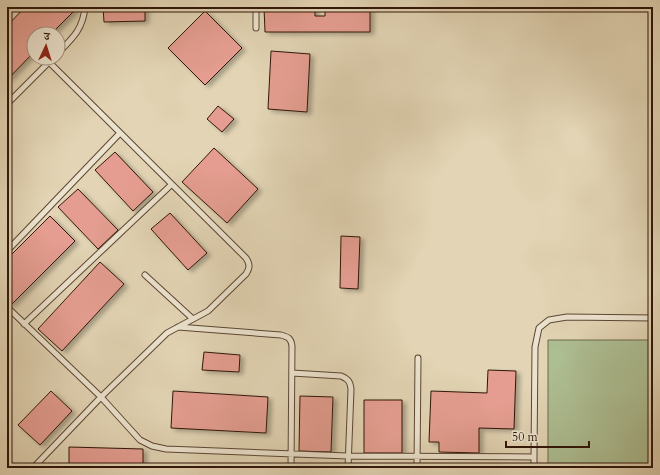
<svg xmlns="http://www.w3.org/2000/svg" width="660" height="475" font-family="Cardo,'Noto Serif Devanagari',serif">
<defs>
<filter id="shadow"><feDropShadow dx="4" dy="2.5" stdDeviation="2" flood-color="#0004"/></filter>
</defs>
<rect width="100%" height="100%" fill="#e2d4b4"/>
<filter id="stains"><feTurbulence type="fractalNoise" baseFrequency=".005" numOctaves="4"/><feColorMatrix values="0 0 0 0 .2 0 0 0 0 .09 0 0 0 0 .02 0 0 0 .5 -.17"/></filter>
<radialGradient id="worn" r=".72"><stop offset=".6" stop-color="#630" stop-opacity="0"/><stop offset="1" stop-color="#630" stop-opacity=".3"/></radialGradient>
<path fill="#adbe92" stroke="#6e6a4e" d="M548 340H653V468H548Z"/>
<path fill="#e49d90" stroke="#301609" filter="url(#shadow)" d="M25 7H72L75 10 51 34H34V52L7 80V26Z
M103 7H145V21L104 22Z
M264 7H315V16H325V7H370V32H265Z
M205 11 242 48 205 85 168 48Z
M271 51 310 54 307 112 268 109Z
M218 106 234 119 222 132 207 119Z
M214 148 258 189 227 223 182 182Z
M115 152 153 192 133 211 95 170Z
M78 189 118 230 98 249 58 207Z
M170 213 207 253 188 270 151 229Z
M50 216 75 241 11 305 7 302V259Z
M341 236 360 237 358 289 340 288Z
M100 262 124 284 62 351 38 329Z
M204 352 240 355 239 372 202 370Z
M488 370 516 371 514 429 479 428V453L439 452V442H429L431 391 487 393Z
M51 391 72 411 40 445 18 425Z
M173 391 268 397 266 433 171 428Z
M300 396 333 397 331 452 299 451Z
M364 400H402V453H364Z
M69 447 143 449V468H69Z
M7 460 13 465 10 468H7Z
M223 464V468H185V465Z
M231 465 263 466V468H231Z"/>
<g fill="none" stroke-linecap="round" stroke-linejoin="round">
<g stroke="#5c4634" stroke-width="7">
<path id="service" d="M256 28V7
M58 53C73 38 83 29 85 7
M7 104 53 58
M7 251 120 133
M145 275 193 319
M7 307 101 397 140 440 152 446 166 449 348 456 534 457 535 347 539 328 549 320 567 317 653 318
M24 324 171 185
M178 327 281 335C288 337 291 338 292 346L291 468
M292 373 341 376C348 379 350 381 351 389L348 468
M534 457V468
M33 468 101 397 167 333 208 311 246 274C250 268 250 264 246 258L49 62
M417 468 418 358"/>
</g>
<use href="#service" stroke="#ece3ce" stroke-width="5"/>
</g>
<rect width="660" height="475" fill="none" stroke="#e2d4b4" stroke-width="24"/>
<rect x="8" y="8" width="644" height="459" fill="none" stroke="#301609" stroke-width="2"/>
<rect x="12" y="12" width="636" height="451" fill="none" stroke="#301609"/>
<g transform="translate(46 46) rotate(4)"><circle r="19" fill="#ece3ce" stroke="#a1917f"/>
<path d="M0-3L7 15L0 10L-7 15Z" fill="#8f2418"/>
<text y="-6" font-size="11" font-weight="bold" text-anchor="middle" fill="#301609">उ</text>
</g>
<path d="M506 441v6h83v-6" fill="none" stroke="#301609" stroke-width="2"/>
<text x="512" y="441" font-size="12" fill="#301609" stroke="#ece3ce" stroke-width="3" paint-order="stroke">50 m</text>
<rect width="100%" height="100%" filter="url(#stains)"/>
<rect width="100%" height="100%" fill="url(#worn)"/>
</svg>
